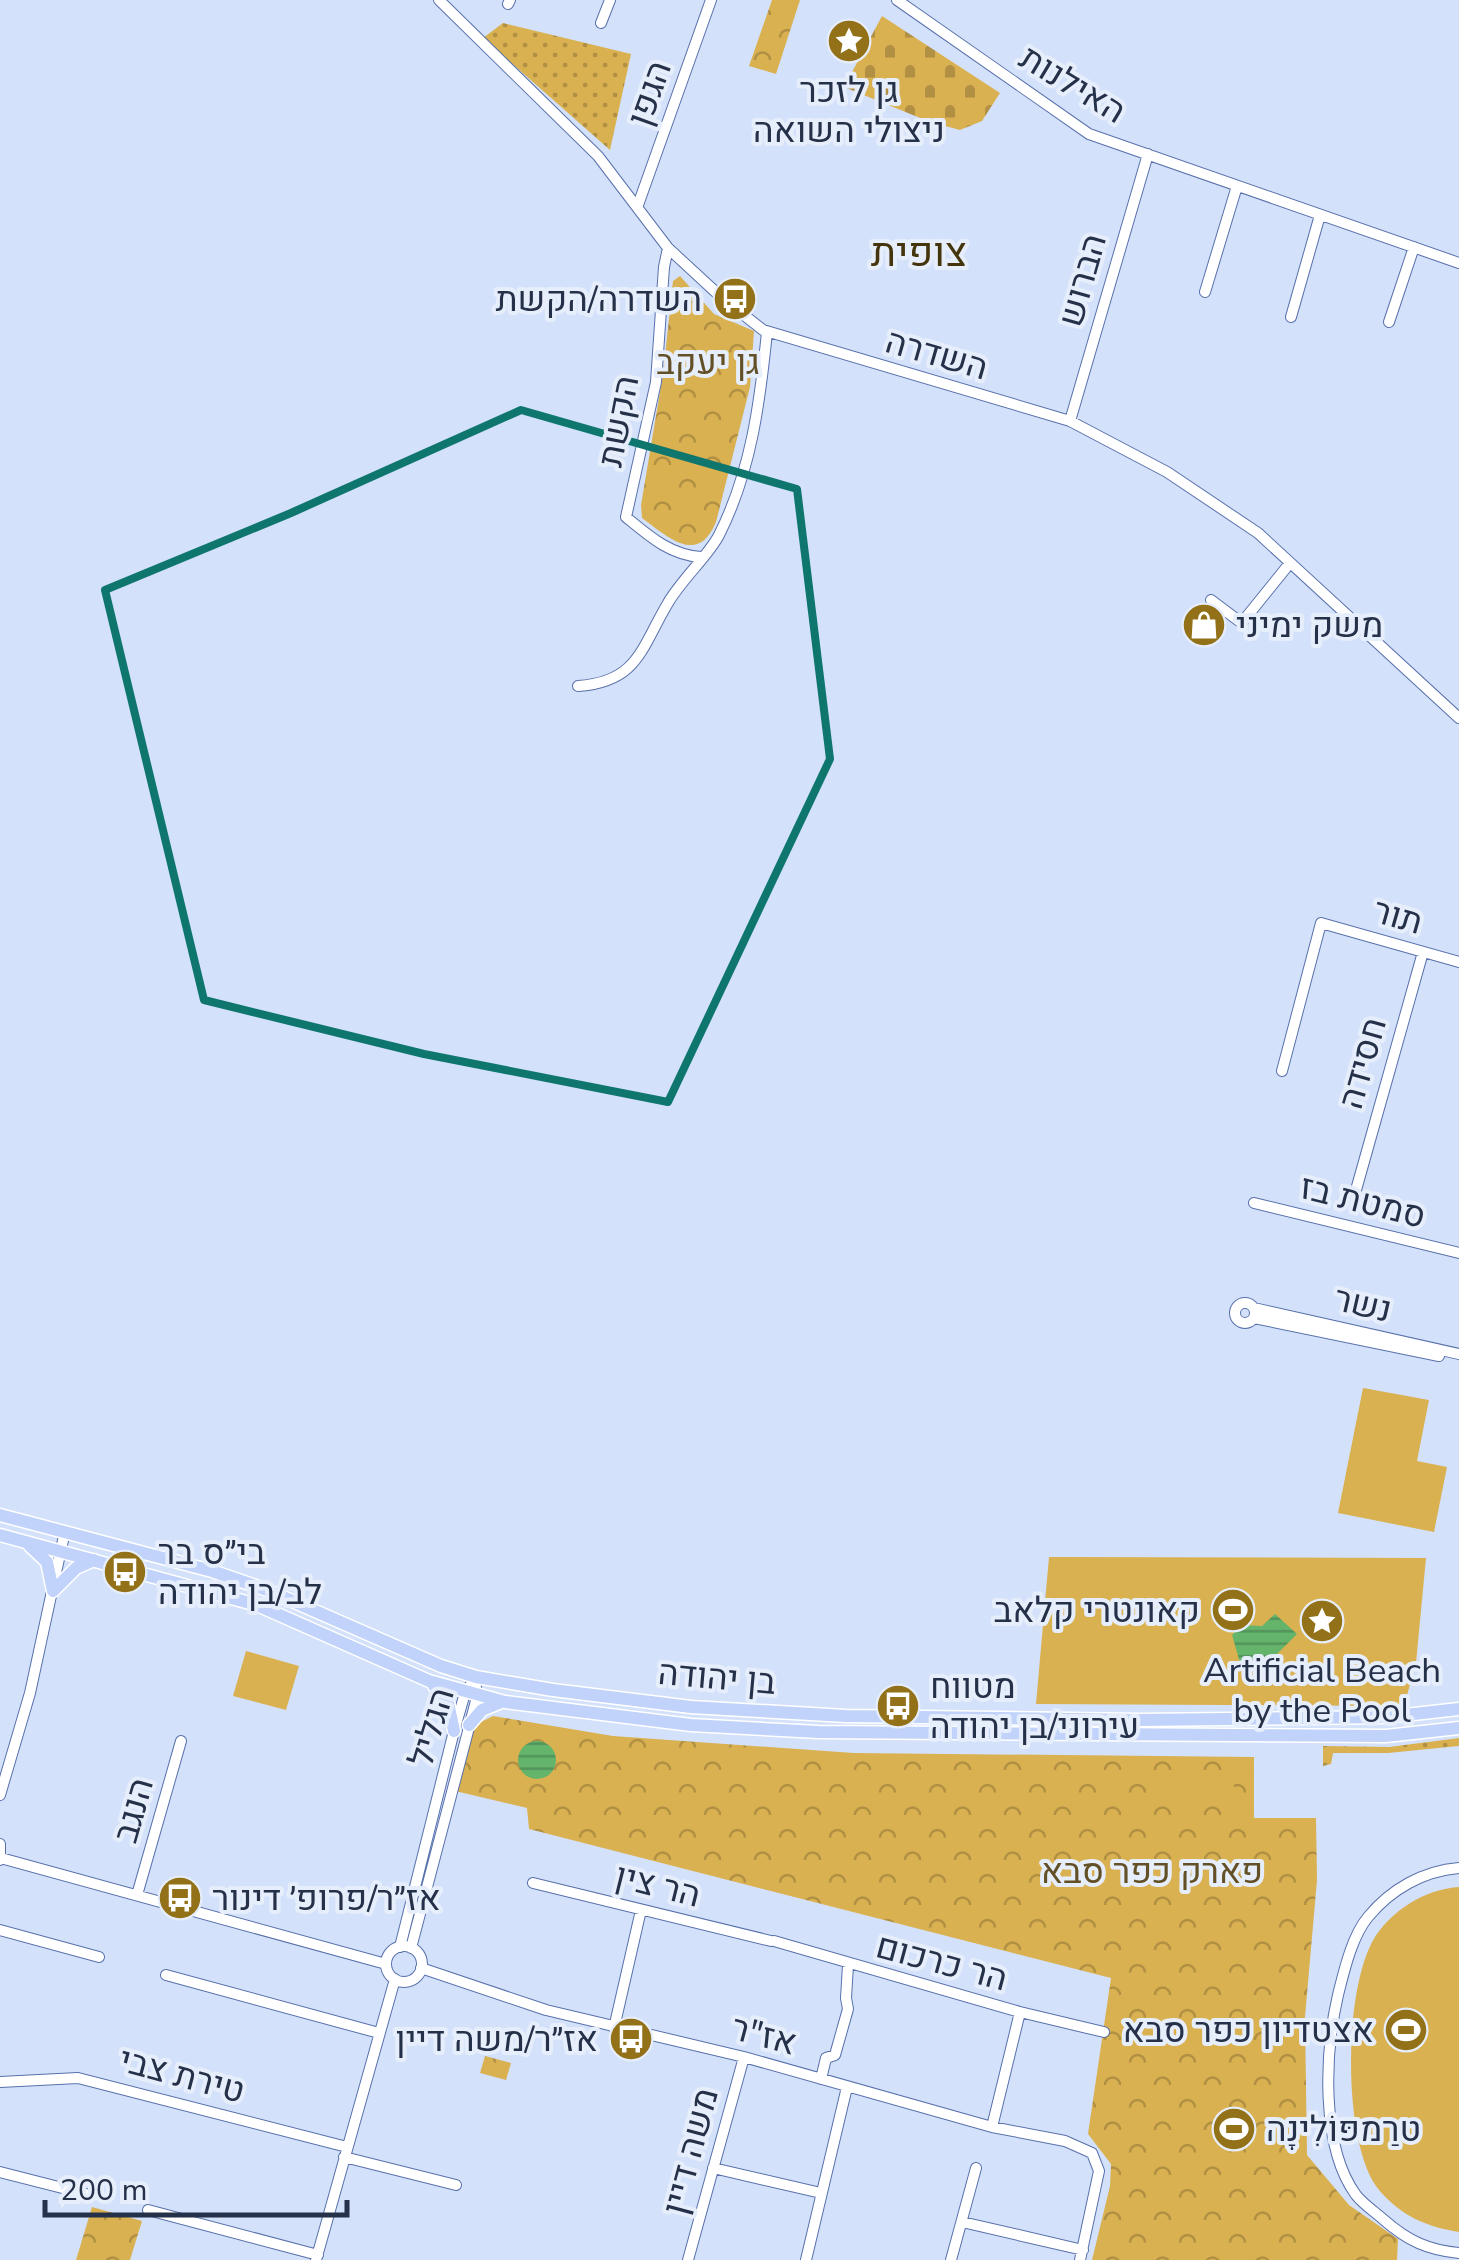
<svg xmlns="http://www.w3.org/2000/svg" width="1459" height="2260" font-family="'Nunito Sans',Heebo,sans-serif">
<defs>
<pattern id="grass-dots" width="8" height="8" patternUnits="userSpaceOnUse" patternTransform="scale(2.5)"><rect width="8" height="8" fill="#dab150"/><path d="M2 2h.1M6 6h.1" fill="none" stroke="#b19044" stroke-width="1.8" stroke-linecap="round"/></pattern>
<pattern id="cemetery-stones" width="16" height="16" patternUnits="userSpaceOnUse" patternTransform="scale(2.5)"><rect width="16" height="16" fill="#dab150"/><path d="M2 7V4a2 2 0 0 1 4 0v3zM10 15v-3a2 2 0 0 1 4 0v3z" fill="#b19044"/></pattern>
<pattern id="park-crowns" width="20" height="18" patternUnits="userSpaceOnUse" patternTransform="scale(2.5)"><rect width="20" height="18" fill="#dab150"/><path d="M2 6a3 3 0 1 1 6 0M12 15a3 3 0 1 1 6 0" fill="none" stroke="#b19044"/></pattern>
<pattern id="water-rules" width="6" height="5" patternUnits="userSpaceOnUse" patternTransform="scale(2.5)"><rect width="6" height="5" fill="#64b46b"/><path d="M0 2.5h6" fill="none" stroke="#52935a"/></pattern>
</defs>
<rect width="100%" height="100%" fill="#d4e1fb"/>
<path fill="url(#grass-dots)" d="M503 23 631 54 610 150 483 38Z
M1459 1738V1746L1388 1753H1333L1331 1764 1323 1766V1746L1389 1747Z"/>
<path fill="url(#cemetery-stones)" d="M882 16 1000 93 982 121 960 130 930 122 844 87Z"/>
<path fill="url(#park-crowns)" d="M772 0H800L776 74 749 66Z
M680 276 714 314 754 331 750 387 716 522C698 566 668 537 642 518L641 505 663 374 673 281Z
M493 1716 613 1736 854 1753 1254 1757V1818H1316L1317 1880 1305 2017 1307 2155 1349 2205 1398 2239 1397 2260H1092L1110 2186 1111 2164 1088 2134 1111 1978 529 1829 527 1808 455 1791 473 1726Z
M485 2056 511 2063 506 2080 480 2073Z
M92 2207 142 2221 130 2260H76Z"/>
<path fill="#dab150" d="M1363 1388 1429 1400 1417 1461 1447 1467 1434 1532 1338 1513Z
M1049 1557 1426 1558 1416 1663 1404 1706 1036 1704Z
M246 1651 299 1666 286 1710 233 1696Z
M1162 1770H1234V1803H1162Z
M1459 1887V2232C1427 2227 1401 2216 1379 2190 1341 2145 1342 1975 1380 1930 1399 1906 1428 1889 1459 1887Z
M1250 2116 1253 2136 1218 2141 1215 2121Z"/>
<path fill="url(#water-rules)" d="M1275 1614 1297 1634 1265 1666H1241L1232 1635 1243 1625 1262 1626Z
M518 1760a19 19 0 1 1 38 0a19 19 0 1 1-38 0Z"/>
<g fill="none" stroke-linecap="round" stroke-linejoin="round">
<g stroke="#5871ac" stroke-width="12">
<path id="minor" d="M439 0 598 156 668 248 720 296 763 330 1070 421 1167 472 1258 533 1459 718
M897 0 1089 134 1459 263
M508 4 510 0
M601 23 610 0
M638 205 711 0
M668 248 664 267 656 382 626 517C649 536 670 555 701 557
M1205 292 1237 186
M1291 317 1320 215
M1389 322 1414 247
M1070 421 1148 154
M1211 600 1239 621 1244 620 1290 563
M578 686C638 682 641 648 668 603 681 580 709 555 719 535 751 472 760 402 767 332
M1282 1071 1321 923 1459 962
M1356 1190 1423 952
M1254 1203 1459 1253
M1235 1313a10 10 0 1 1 20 0a10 10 0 1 1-20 0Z
M1254 1308 1459 1354
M1254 1318 1439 1356
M0 1795 30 1693 65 1531
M0 1844V1860
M1 1858 386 1964
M1459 1868C1423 1871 1391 1889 1368 1917 1352 1936 1344 1971 1338 1995 1325 2051 1320 2146 1356 2195 1363 2204 1375 2212 1384 2220 1408 2241 1428 2250 1459 2253
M533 1883 771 1941
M137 1895 181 1741
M0 1930 99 1957
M774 1941 1020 2012
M386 1964a18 18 0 1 1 36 0a18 18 0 1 1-36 0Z
M400 1947 454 1731 465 1693 476 1677
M411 1948 477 1697 476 1687
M421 1968 546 2010 744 2057 992 2127 1065 2141 1092 2153 1099 2171 1080 2260
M166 1975 379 2033
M614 2028 641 1910
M821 2079 826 2058 835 2055 848 2009 846 1998 848 1965
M0 2082 78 2078 347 2147
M992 2127 1020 2012 1104 2032
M344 2157 456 2185
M713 2168 821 2193
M0 2172 86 2194
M148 2210 318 2255
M962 2222 1083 2250
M316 2260 395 1979
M688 2260 744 2057
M806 2260 847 2087
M951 2260 976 2168"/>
</g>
<g stroke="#fff" stroke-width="15">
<path id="major" d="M0 1515 212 1571 267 1590 441 1666 476 1677 553 1690 691 1707 846 1716 1140 1720 1387 1717 1459 1709
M0 1535 257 1605 429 1681 505 1702 691 1725 818 1732 1386 1736 1459 1728
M30 1546 47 1562 53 1591
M53 1591 76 1568 94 1560
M434 1686 448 1703 454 1731
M469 1725 482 1710 499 1703"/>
</g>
<use href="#minor" stroke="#fff" stroke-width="10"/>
<use href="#major" stroke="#c1d3fb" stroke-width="12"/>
</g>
<path fill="none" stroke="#0f766e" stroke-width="8" stroke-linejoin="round" d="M521 410 797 489 830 759 668 1102 424 1054 204 1000 105 590 291 513Z"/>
<defs>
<g id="sight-disc" transform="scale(2.25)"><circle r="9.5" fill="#927118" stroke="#e7eefb"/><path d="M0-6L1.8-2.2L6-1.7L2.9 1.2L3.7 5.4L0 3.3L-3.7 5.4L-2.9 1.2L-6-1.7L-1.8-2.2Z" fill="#fff"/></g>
<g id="bus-disc" transform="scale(2.25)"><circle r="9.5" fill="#927118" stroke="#e7eefb"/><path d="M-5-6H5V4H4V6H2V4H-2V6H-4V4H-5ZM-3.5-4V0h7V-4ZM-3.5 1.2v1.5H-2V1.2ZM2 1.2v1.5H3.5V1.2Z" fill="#fff"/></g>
<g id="shop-disc" transform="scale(2.25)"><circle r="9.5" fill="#927118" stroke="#e7eefb"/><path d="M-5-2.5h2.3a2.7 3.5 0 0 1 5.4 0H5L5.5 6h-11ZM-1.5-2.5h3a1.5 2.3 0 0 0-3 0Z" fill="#fff"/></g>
<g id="stadium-disc" transform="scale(2.25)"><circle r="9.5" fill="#927118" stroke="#e7eefb"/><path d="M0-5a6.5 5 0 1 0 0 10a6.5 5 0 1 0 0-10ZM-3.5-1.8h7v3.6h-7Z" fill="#fff"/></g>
</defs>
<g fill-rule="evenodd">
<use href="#sight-disc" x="849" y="41"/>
<use href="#bus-disc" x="735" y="299"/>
<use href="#shop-disc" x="1204" y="625"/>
<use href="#bus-disc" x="125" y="1572"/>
<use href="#stadium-disc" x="1233" y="1610"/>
<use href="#sight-disc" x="1322" y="1621"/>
<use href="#bus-disc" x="898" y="1706"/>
<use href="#bus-disc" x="180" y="1898"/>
<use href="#stadium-disc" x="1406" y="2030"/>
<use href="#bus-disc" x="631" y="2039"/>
<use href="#stadium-disc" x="1234" y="2129"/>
</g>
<g text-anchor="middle" stroke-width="8" stroke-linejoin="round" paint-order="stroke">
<g font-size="35" fill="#253049" stroke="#e7eefb">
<text transform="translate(1073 84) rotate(31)" y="12">האילנות</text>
<text transform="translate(649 93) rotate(-70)" y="12">הגפן</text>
<text transform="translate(1082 280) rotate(-74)" y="12">הברוש</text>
<text transform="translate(937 354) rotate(16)" y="12">השדרה</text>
<text transform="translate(618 421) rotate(-79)" y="12">הקשת</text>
<text transform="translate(1398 916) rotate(16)" y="12">תור</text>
<text transform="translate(1362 1063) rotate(-74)" y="12">חסידה</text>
<text transform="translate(1363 1201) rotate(14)" y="12">סמטת בז</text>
<text transform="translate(1363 1304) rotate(13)" y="12">נשר</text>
<text transform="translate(717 1677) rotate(5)" y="12">בן יהודה</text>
<text transform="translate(431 1727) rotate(-73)" y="12">הגליל</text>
<text transform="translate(133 1810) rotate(-74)" y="12">הנגב</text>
<text transform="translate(658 1885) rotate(14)" y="12">הר צין</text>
<text transform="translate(942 1962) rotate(15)" y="12">הר כרכום</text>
<text transform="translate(764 2035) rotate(15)" y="12">אז"ר</text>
<text transform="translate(182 2075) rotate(15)" y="12">טירת צבי</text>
<text transform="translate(690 2151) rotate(-75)" y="12">משה דיין</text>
</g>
<g font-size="35" fill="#253049" stroke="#e7eefb" text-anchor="start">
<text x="849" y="102" text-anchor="middle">גן לזכר<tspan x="849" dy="40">ניצולי השואה</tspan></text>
<text x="702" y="311" text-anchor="end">השדרה/הקשת</text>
<text x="1236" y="637">משק ימיני</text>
<text x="158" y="1564">בי״ס בר<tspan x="158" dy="40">לב/בן יהודה</tspan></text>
<text x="1200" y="1622" text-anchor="end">קאונטרי קלאב</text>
<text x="1322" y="1682" text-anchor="middle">Artificial Beach<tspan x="1322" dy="40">by the Pool</tspan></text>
<text x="930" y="1698">מטווח<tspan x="930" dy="40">עירוני/בן יהודה</tspan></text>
<text x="212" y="1910">אז״ר/פרופ׳ דינור</text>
<text x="1374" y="2042" text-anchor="end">אצטדיון כפר סבא</text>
<text x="598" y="2051" text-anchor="end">אז״ר/משה דיין</text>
<text x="1266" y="2141">טרַמפּוֹלִינָה</text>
</g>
<g font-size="35" fill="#635026" stroke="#e7eefb">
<text x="708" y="374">גן יעקב</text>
<text x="1152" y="1883">פארק כפר סבא</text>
</g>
<g font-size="40" fill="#45350d" stroke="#e7eefb">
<text x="919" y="266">צופית</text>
</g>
</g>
<path d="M45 2200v15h302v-15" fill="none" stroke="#253049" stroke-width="5"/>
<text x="60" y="2200" font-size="30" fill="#253049" stroke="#e7eefb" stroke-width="8" paint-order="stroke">200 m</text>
</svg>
